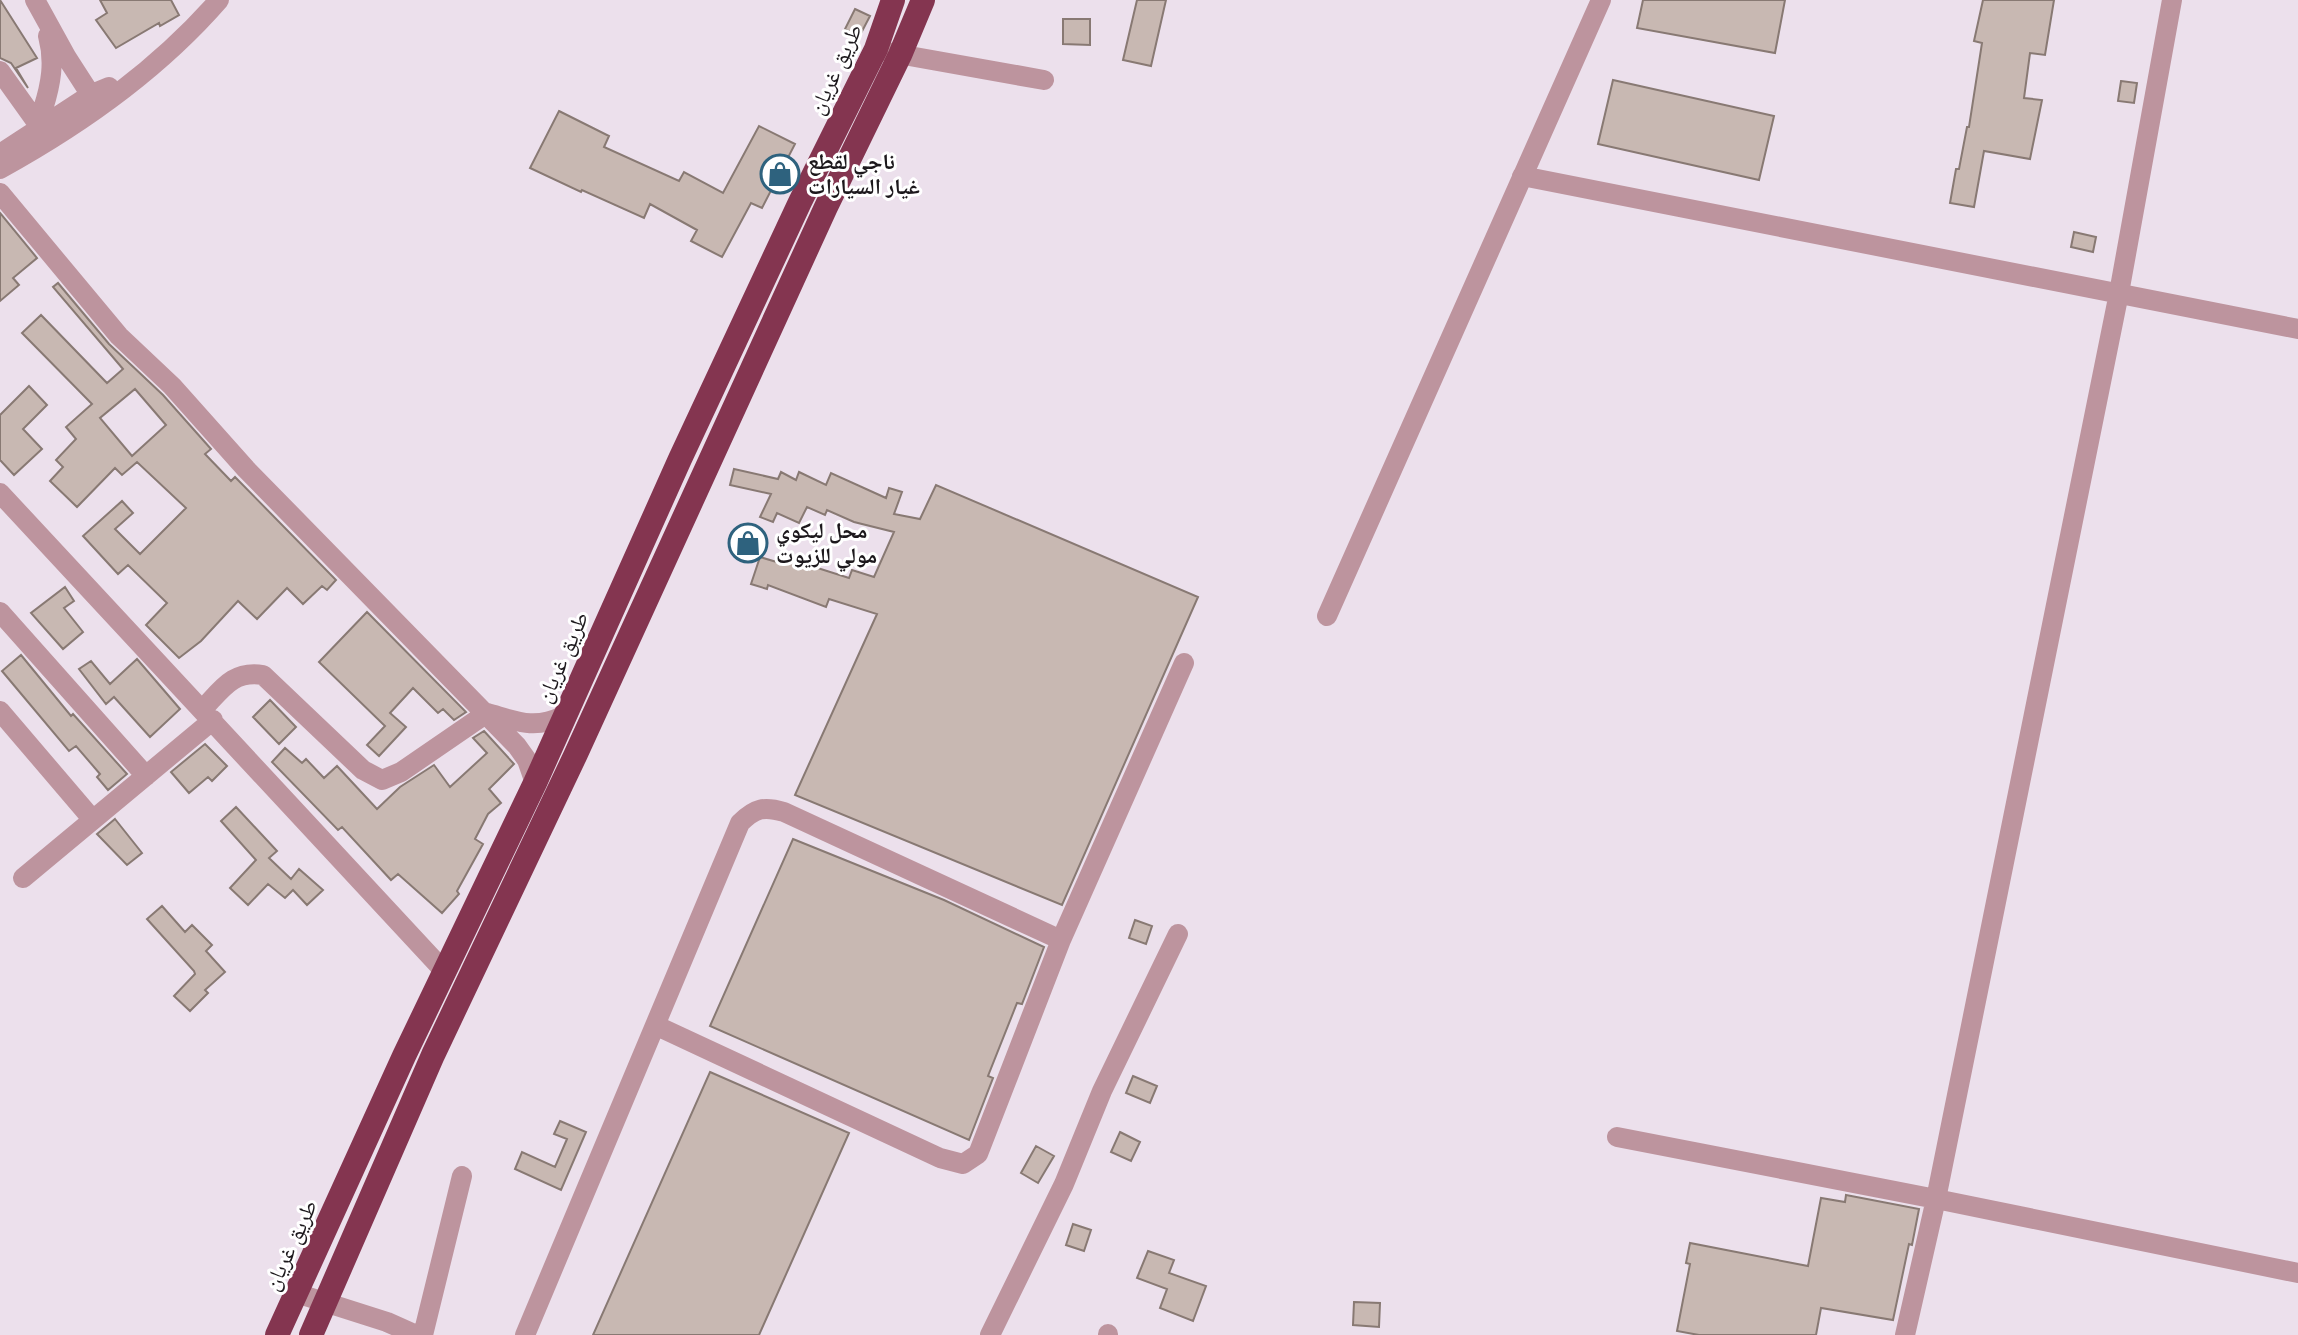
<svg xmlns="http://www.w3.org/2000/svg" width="2298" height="1335" font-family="'DM Sans','Noto Naskh Arabic',sans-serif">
<rect width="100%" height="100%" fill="#ece0ec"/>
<path fill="#c8b8b2" stroke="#887973" stroke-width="2" fill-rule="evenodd" d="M0 0 37 58 16 68 28 88 11 63 0 58Z
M100 0H171L179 15 160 26 159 23 116 48 96 20 107 13Z
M1137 0H1166L1151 66 1123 60Z
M1643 0H1785L1775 53 1637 28Z
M1983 0H2054L2045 55 2030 53 2024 98 2042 100 2030 159 1984 151 1974 207 1950 203 1956 169H1959L1967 127H1969L1982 43 1974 41Z
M855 9 870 16 859 37 845 29Z
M1063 19H1090V45L1063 44Z
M1613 80 1774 116 1759 180 1598 144Z
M2121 81 2137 83 2134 103 2118 101Z
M559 111 609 136 604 147 679 181 684 172 723 193 759 126 795 144 762 208 751 203 722 257 691 241 697 230 650 204 644 218 582 190 581 192 530 168Z
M0 213 37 258 13 278 19 285 0 301Z
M2074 232 2096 237 2093 252 2071 247Z
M58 283 109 344 163 395 211 449 205 454 231 481 235 477 336 580 327 590 322 586 303 604 287 588 257 619 238 601 201 641 179 658 146 625 167 603 128 565 118 574 83 536 122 501 133 513 115 529 140 554 186 508 137 462 122 475 115 468 77 507 50 481 63 467 56 460 76 439 66 427 92 404 22 333 41 315 107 383 123 369 53 287ZM135 389 166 425 132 456 100 418Z
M29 386 47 405 23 429 42 449 14 475 0 460V415Z
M734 469 778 479 781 472 796 480 799 472 826 485 831 473 886 498 889 488 902 492 894 514 920 519 936 485 1198 597 1062 905 795 795 877 614 829 599 826 607 768 585 767 589 751 584 760 557 780 563 783 557 849 578 852 570 874 577 894 532 854 522 827 510 825 515 807 507 799 523 777 513 773 522 760 517 771 494 730 485Z
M65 587 74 601 64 608 83 632 63 649 31 613Z
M367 612 466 712 454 720 443 709 438 713 413 688 390 713 406 727 379 756 367 745 385 726 319 662Z
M21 655 71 716 73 714 127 774 108 790 97 777 100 774 76 746 69 751 2 671Z
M137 659 180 709 150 737 114 697 106 704 79 669 91 661 110 684Z
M270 700 296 727 279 744 253 717Z
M484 731 514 764 489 789 501 803 488 814 475 839 483 844 457 891 459 894 442 913 398 874 391 880 342 827 338 830 272 762 285 748 302 763 306 759 324 778 337 766 377 809 400 787 434 765 450 787 487 753 473 738Z
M205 744 227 766 212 781 208 777 189 793 171 772Z
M236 807 277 851 269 858 291 879 299 869 323 890 307 905 293 890 285 898 268 884 248 905 230 888 256 860 221 821Z
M115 819 142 853 127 865 97 834Z
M793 839 944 900 1044 947 1022 1004 1017 1003 988 1076 993 1078 969 1140 710 1026Z
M162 906 185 932 192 925 212 945 206 951 225 972 205 990 208 993 190 1011 174 996 195 974 194 971 147 919Z
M1135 920 1152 926 1146 944 1129 938Z
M710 1072 849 1133 759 1335H593Z
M1133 1076 1157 1086 1150 1103 1126 1093Z
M560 1121 586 1132 561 1190 515 1169 522 1152 555 1167 567 1139 554 1134Z
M1120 1132 1140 1142 1131 1161 1111 1152Z
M1036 1146 1054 1156 1038 1183 1021 1173Z
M1846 1195 1919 1209 1912 1245 1909 1244 1893 1320 1821 1308 1816 1335H1699L1677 1331 1690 1264 1686 1263 1690 1243 1808 1266 1821 1198 1845 1202Z
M1073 1224 1091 1230 1084 1251 1066 1245Z
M1148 1251 1174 1260 1169 1273 1206 1286 1193 1321 1160 1308 1167 1289 1137 1278Z
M1354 1302 1380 1303 1379 1327 1353 1325Z"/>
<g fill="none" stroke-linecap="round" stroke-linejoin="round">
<path stroke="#bd949e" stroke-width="20" d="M35 0 67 58 96 103
M48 36C55 62 51 84 43 109L51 120
M887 52 1044 80
M0 71 40 127
M0 154 92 94 109 87
M0 169C80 125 159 69 219 0
M1522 176 2298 329
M0 193 119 336 172 386 246 469 517 746 527 760 535 783
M0 493 445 972
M0 612 146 776
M1327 616 1601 0
M203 709C222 689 233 670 263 675L363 770 382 780 401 772 487 713C516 721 534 730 563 716
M0 711 93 820
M23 878 213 720
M657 1026 940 1158 963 1164 978 1154 1061 940 1184 663
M1617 1137 1936 1199 2298 1273
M296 1293 387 1322 416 1335
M1108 1334V1335
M423 1335 462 1176
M525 1335 740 823C755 808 764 806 784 812L1061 940
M990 1335 1064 1184 1102 1091 1178 934
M1905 1335 1936 1199 2119 293 2172 0"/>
<path stroke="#843550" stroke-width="24" d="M277 1335 404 1056 535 783 680 459 800 202 876 49 893 0
M311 1335 433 1055 575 756 826 207 900 55 923 0"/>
</g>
<defs>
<g id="shop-ring" transform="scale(2)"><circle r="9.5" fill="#fff" stroke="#2e627e" stroke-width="1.5"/><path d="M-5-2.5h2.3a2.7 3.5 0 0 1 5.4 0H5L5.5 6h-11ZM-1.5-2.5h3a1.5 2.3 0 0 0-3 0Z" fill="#2e627e"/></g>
</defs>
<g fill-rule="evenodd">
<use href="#shop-ring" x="780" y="174"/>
<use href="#shop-ring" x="748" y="543"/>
</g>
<g text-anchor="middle" stroke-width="6" stroke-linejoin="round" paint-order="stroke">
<g font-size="22" fill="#1c181c" stroke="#fff">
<text transform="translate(835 69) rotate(-65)" y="8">طريق غريان</text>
<text transform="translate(562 657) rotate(-66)" y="8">طريق غريان</text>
<text transform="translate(290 1245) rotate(-65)" y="8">طريق غريان</text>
</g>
<g font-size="22" font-weight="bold" fill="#1c181c" stroke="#fff" text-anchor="start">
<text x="808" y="169">ناجي لقطع<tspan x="808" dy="25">غيار السيارات</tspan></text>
<text x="776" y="538">محل ليكوي<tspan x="776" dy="25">مولي للزيوت</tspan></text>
</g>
</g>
</svg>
